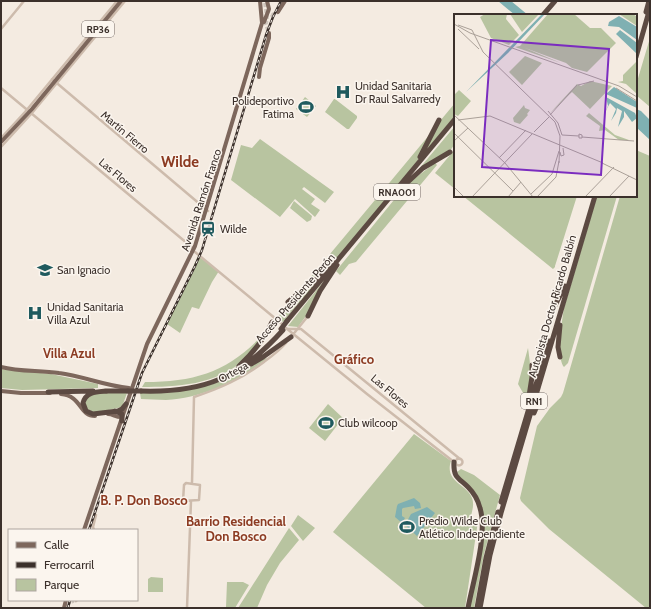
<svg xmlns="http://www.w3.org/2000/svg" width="651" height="609" font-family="Cabin,sans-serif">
<rect width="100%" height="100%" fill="#f4ebe1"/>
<path fill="#b8c4a0" d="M650 38V107L636 95V85Z
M305 97 316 106 307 117 296 109Z
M334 99H335L357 116V118L349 129H347L325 112Z
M455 103V116L424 153 440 121Z
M455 126V144L449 152 418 170Z
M435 128 417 162 342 253 321 274 295 296Z
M260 139 334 192 325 203 304 187 302 189 315 199 311 204 320 210 315 217 295 199 280 217 231 180 241 145 252 148Z
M455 149V189L435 173Z
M636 150 650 156V608H646L549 529 521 501 520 498 537 426 550 408 561 397 563 393 620 196H636Z
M435 163 437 165 356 262 349 264 340 275 336 271 407 184Z
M463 196H577L555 266V267L553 269Z
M597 196H617L568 363 564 367C556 358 562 320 564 308Z
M294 201 312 216 311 220 307 222 290 208Z
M198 256 219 271 212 282 199 309 192 307 180 333 167 324Z
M323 275 283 322 277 318 290 301Z
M326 278 306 316 298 327 288 326Z
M267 330C260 340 253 352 244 360 216 385 177 387 142 387L145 382C198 382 232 370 267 330Z
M528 348C531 369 532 379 527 400L518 384Z
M266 358 267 359C235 382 205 397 166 400 157 400 149 399 141 399L140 393C172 393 204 390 234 376 245 370 255 364 266 358Z
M1 369 51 374 98 384V388L22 390 1 388Z
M95 393H127L122 407 95 413 85 408 86 397Z
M328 404 343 418 325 441 309 428Z
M414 434 451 461C444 482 467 484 472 498 475 506 471 513 470 521H478L465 608H426L333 532Z
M461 469 474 475 500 495 484 554 474 608H469L479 560 482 509 459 476 457 472Z
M298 515 315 528 303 541 291 526Z
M289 528 299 540 280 563 267 585 257 608H238Z
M151 577 163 578V592H148V579Z
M227 582H243L249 585 235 608 226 607Z"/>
<path fill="#7fb0b2" d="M498 1H511L528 15H515Z
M636 109 641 111 650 120V140L636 127Z
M414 498 420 503 421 508 415 509 414 506 403 508 402 509V516L405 518 402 523 395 517 397 506 398 504Z
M427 507 435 513 417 536 405 525 411 514Z"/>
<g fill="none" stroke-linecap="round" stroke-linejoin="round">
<path stroke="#cfc6bd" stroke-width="2.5" stroke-dasharray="2.5 1" stroke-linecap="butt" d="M93 508 96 515
M66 606 69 603 76 601"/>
<path stroke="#cfc6bd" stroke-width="4" stroke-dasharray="4 2" stroke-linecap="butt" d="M265 3 267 16 266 24 269 33
M267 10 269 13 272 15 278 12"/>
<path stroke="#cdbbac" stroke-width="2.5" d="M1 29 24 1
M52 79 208 211
M1 88 194 249
M1 138 25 112 117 1
M1 147 32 113 125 1
M195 252 282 324
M286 328 367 394 454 462
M288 329H301L460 459
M291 337 308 316
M455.5 462a3.5 3.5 0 1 1 7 0a3.5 3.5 0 1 1-7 0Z
M186 483 200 485 199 500 183 501 184 485Z
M192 483 194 397C221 388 241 379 264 362 272 356 279 351 286 343
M94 530 93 527 96 515
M76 601 77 600
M187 608 191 501"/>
<path stroke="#7d675c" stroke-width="4" d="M278 12 285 1
M264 22 269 9 267 1
M259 77 260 68 269 38V33
M1 142 32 109 121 1
M1 367C20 372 40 370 59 373 83 376 105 386 129 388
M1 391 21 393H50
M61 394C82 396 79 416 95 416
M108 414C113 414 117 418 122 417
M84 530 147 344 195 246 262 23 260 1
M64 608 66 600"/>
<path stroke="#5c4a42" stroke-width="5" d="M646 12 649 1
M543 15 555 1
M636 57 650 8
M420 157 439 120
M397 192 423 168 450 152
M288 302 321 275
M552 311 565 286
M308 316 320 291 337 265
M287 321 455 119
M560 325 558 347 560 357
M251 364 263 357 291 337
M239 366C253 353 264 340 272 322
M105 391H128
M108 391C98 392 86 391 83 403L86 411 93 414 118 411 122 409 126 404
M141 391C204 393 240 378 283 330
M48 392 93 391
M529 396 532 377V365
M115 411 122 414V421
M534 413 539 401
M454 462C453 478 459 478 468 487 474 493 478 500 480 508 488 534 473 581 468 608
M501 502 549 341
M477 608 486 558 498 512
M480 608 490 555 501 513 595 196"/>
<g stroke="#3b302b" stroke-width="2.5">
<path id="rail" d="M89 530 142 373 195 266 202 250 266 35 273 17 281 1
M68 608 70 600"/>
</g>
<use href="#rail" stroke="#fbf5ee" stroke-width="1" stroke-dasharray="3" stroke-linecap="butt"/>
<path stroke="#5c4a42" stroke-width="5" d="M281 329 287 321
M128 391H141"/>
</g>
<defs>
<g id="hospital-bare" transform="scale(1.2)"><path d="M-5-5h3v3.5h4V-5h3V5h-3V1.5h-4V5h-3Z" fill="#1f5a5e" stroke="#fbf5ee" stroke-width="2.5" paint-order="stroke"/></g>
<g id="stadium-bare" transform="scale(1.2)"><path d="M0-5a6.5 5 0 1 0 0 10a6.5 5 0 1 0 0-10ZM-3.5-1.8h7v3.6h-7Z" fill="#1f5a5e" stroke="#fbf5ee" stroke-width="2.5" paint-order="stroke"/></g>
<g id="station-bare" transform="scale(1.2)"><path d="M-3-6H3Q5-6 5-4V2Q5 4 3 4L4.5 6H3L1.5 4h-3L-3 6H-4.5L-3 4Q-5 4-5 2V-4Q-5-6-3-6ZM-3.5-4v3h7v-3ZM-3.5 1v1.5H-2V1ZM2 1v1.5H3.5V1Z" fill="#1f5a5e" stroke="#fbf5ee" stroke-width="2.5" paint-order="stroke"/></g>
<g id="university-bare" transform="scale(1.2)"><path d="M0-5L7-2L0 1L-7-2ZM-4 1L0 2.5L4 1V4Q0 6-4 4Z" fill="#1f5a5e" stroke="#fbf5ee" stroke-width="2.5" paint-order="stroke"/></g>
</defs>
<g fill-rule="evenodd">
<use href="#hospital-bare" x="343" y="92"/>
<use href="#stadium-bare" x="306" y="107"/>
<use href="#station-bare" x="208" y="229"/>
<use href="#university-bare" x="45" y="270"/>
<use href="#hospital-bare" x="35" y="313"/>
<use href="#stadium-bare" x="326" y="423"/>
<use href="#stadium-bare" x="407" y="527"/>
</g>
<g text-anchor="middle" stroke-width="3" stroke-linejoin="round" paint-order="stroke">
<g fill="#fbf5ee" stroke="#756b66" stroke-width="1">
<rect x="82" y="21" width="32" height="16" rx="3"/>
<rect x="374" y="184" width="46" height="16" rx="3"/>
<rect x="521" y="393" width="26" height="16" rx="3"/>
</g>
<g font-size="10" font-weight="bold" fill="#3b302b">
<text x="98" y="33">RP36</text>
<text x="397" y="196">RNA001</text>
<text x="534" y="405">RN1</text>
</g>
<g font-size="11" fill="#3b302b" stroke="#fbf5ee" text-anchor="start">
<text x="355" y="90">Unidad Sanitaria<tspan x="355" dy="13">Dr Raul Salvarredy</tspan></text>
<text x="294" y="105" text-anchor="end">Polideportivo<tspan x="294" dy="13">Fatima</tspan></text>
<text x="220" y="233">Wilde</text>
<text x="57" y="274">San Ignacio</text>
<text x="47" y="311">Unidad Sanitaria<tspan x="47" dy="13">Villa Azul</tspan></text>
<text x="338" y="427">Club wilcoop</text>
<text x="419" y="525">Predio Wilde Club<tspan x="419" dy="13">Atlético Independiente</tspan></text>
</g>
<g font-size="11" fill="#3b302b" stroke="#fbf5ee">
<text transform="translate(125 132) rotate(40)" y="4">Martín Fierro</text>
<text transform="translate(118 175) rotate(40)" y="4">Las Flores</text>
<text transform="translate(201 200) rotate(-72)" y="4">Avenida Ramón Franco</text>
<text transform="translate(295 298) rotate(-49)" y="4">Acceso Presidente Perón</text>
<text transform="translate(552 306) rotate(-74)" y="4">Autopista Doctor Ricardo Balbín</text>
<text transform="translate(233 372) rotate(-29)" y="4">Ortega</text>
<text transform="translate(390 391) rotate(40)" y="4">Las Flores</text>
</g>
<g font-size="13" font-weight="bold" fill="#8c3b22" stroke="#fbf5ee">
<text x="69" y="358">Villa Azul</text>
<text x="354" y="364">Gráfico</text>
<text x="144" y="505">B. P. Don Bosco</text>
<text x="236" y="526">Barrio Residencial<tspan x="236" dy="15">Don Bosco</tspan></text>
</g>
<g font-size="15" font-weight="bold" fill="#8c3b22" stroke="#fbf5ee">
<text x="180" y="167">Wilde</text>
</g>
</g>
<g transform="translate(454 14)">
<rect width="183" height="183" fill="#f4ebe1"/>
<path d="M31 0H53L52 5 65 21 55 31 37 24 26 3ZM56 0H85L68 18ZM94 0H120L136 14H147L162 29 133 58 118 54 112 49 71 34 107 49 61 33 66 32ZM165 0H179L183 3V12ZM71 42 88 49 68 71 55 58ZM183 47V80L172 70 164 68 169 67V61ZM136 67 158 72 136 95 118 78 96 99 123 70 127 72ZM5 76 17 87 4 102 0 100V81ZM70 91 71 94 76 96 73 100 74 101 66 110 60 108 59 104ZM135 99 161 121 175 126H165L151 116 145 117 146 112 132 102Z" fill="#b8c4a0"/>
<path d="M88 0H91L54 39 12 78ZM165 2 183 13V26L165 13 154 12 155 8ZM166 16 183 29V40L162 20ZM160 73 183 88V94L152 80ZM152 83 181 99 183 104 178 108 170 97V103L164 113 168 97 163 94 162 99 157 107 162 95 156 89 149 102 154 92Z" fill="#7fb0b2"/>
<path fill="none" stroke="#aaa098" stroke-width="1" d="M0 10 16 19 165 72 183 83M4 11 18 16 29 38 101 108 106 122 105 149M4 15 25 35M124 71 140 67M162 74 183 87M94 97 104 109 108 121 125 122M0 101 51 149 79 183M96 101 123 71M4 106 36 102 149 149M80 118 95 103M0 119 59 177M125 120 128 121V124H125ZM128 123 180 127M0 127 14 114M106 138 107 142 110 141 109 134M45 144 72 116M148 149 183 166M0 173 10 183M77 180 98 160 105 137M18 183 78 120M54 183 67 168M83 183 102 163 105 147M131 183 160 153M155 183 175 162"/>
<path fill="#7b2cbf" fill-opacity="0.15" stroke="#7b2cbf" stroke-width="2" d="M37 26 155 35 147 161 28 153Z"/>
<rect width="183" height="183" fill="none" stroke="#3b302b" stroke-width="2"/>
</g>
<rect width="651" height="609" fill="none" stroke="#3b302b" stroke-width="4"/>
<rect x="8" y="529" width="130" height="72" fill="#fbf5ee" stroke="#aea6a0"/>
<rect x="16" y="542" width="20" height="6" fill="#7d675c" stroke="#aea6a0"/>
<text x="44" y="549" font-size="12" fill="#3b302b">Calle</text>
<rect x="16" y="562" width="20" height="6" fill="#3b302b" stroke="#aea6a0"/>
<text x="44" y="569" font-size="12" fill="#3b302b">Ferrocarril</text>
<rect x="16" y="579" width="20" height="12" fill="#b8c4a0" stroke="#aea6a0"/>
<text x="44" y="589" font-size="12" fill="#3b302b">Parque</text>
</svg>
